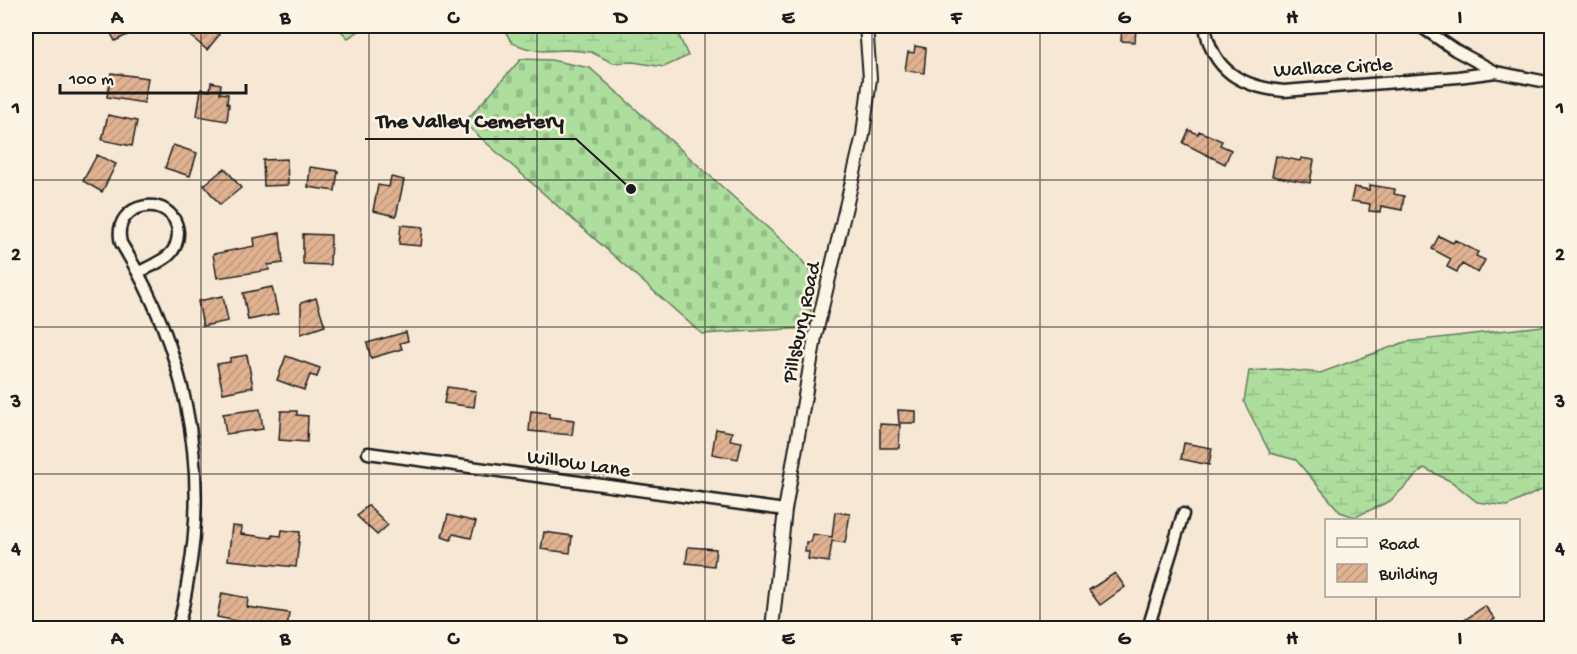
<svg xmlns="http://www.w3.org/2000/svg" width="1577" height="654" font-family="'Gochi Hand',sans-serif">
<defs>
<pattern id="wetland-marsh" width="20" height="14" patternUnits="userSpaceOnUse" patternTransform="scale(1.5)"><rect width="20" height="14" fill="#adde9e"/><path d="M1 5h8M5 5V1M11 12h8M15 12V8" fill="none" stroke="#94be88"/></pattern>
<pattern id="cemetery-stones" width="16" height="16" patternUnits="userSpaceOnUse" patternTransform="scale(1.5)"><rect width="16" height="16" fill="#adde9e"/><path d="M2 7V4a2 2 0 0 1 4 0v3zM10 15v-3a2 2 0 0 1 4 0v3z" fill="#94be88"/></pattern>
<pattern id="building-hatch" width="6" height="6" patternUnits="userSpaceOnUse" patternTransform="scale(1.5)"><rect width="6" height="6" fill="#e0b291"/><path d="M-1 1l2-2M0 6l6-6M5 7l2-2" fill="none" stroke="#c0987c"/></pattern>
</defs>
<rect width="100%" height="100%" fill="#f6e8d4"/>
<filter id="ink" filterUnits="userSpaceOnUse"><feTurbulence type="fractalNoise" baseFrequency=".0167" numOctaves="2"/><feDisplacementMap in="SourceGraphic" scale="12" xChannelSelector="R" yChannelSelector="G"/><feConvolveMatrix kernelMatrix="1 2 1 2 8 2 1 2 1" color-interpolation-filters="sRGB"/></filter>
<g filter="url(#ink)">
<path fill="url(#wetland-marsh)" stroke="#647d5d" stroke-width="1.5" d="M336 26H367L348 38Z
M502 26H671L677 31 688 56 664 67 633 62 613 63 591 52 567 50 542 51 526 48 512 43Z
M1551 325V488L1539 491 1507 506 1477 502 1452 482 1424 468 1390 501 1355 517 1340 512 1296 460 1270 453 1244 402 1249 371 1280 369 1320 373 1405 342Z"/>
<path fill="url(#cemetery-stones)" stroke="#647d5d" stroke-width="1.5" d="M521 59 551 60 590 68 797 254 816 279 808 328 702 334 464 123Z"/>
<path fill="url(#building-hatch)" stroke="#1c1c1c" stroke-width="1.5" d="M107 26H145L115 41Z
M179 26H218L214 31 219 35 207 50Z
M1122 26H1136L1135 42 1121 41Z
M915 46 926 48 924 73 905 70 908 52 914 53Z
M111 73 148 78 144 103 107 97Z
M211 82 221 84 220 93 228 94 227 103 229 104 227 121 197 116 201 89 210 91Z
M108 115 137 121 132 146 102 140Z
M1189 130 1198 134 1199 131 1222 141 1220 145 1231 150 1225 164 1183 143Z
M173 145 197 153 190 176 165 168Z
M97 155 116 164 102 192 83 181Z
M1276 156 1300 161 1301 158 1314 160 1310 183 1272 176Z
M287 159 288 185 264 186 263 160Z
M310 167 338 171 335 191 308 187Z
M225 168 241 188 220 205 204 185Z
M391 177 404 180 396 216 373 211 378 185 389 187Z
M1370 185 1395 189 1394 194 1404 196 1402 210 1381 206 1380 212 1369 211 1370 204 1351 201 1354 187 1369 190Z
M401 225 423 227 421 246 399 244Z
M280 233 283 263 268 265 269 270 217 278 213 254 255 246 254 238Z
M303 234 331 235 330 265 303 264Z
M1439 236 1453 243 1455 240 1478 252 1476 256 1485 260 1478 273 1462 264 1457 272 1447 267 1451 259 1432 249Z
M272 287 278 314 248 320 243 293Z
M223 296 228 321 203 326 198 301Z
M316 298 325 326 301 334V303Z
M406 332 408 341 400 343 402 349 371 358 367 343Z
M247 355 253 387 223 393 217 364 230 362V358Z
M286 356 320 368 317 377 310 375 304 390 277 380Z
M447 387 476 391 474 407 444 403Z
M260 409 263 429 226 434 223 414Z
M898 410 916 411V423H899Z
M281 411H297V415L308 416 307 442 279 440Z
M531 411 549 413V417L574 420 572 435 529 431Z
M880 424 900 425 899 448H880Z
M716 429 732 432 730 440 742 442 738 459 712 454Z
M1184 443 1212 448 1209 465 1181 459Z
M368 505 388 525 377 535 357 516Z
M835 512 850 514 845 543 832 541 829 562 808 559 809 552H805L806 542H811L813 534 832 537Z
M448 515 476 522 471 538 453 534 451 540 442 537Z
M232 526 242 527 241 534 272 538V535L281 536 282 530 300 532 296 567 228 560Z
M544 532 572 536 570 553 541 549Z
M688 547 716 549 714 566 686 563Z
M1115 573 1125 587 1100 605 1089 590Z
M222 593 248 598 247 607 289 613 287 628H260V626L217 617Z
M1485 606 1495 619 1482 628H1453Z"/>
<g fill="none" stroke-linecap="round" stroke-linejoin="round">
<g stroke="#1c1c1c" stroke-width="15">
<path id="minor" d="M1205 26C1212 71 1242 87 1284 91L1458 77 1496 72
M1420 26 1455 50 1496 72 1552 83
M139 272C149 267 159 263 168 256 175 250 178 241 178 232 174 191 110 201 121 243 183 344 210 462 188 579 185 596 183 613 177 628
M368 453 785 510
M1148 628 1183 514"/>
</g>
<g stroke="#1c1c1c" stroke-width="16">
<path id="tertiary" d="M772 628 785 510 806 390 815 337 863 135 870 78 866 26"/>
</g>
<use href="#minor" stroke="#fcf5e5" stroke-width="10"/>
<use href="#tertiary" stroke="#fcf5e5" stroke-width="12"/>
</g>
</g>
<path fill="none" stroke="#1c1c1c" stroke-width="1.5" stroke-opacity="0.55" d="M201 26V628M369 26V628M537 26V628M705 26V628M872 26V628M1040 26V628M1208 26V628M1376 26V520M26 180H1552M26 327H1552M26 474H1552M1376 596V628"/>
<g text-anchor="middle" stroke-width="5" stroke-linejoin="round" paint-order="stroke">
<g font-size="21" fill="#1c1c1c" stroke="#fcf5e5">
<text transform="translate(1333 66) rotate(-3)" y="7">Wallace Circle</text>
<text transform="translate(800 322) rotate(-78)" y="7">Pillsbury Road</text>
<text transform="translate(579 462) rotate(8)" y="7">Willow Lane</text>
</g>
</g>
<path fill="none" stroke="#1c1c1c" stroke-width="2" d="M631 189L576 139H365"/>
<circle fill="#1c1c1c" stroke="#fcf5e5" stroke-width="2" cx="631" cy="189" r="6"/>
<g font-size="22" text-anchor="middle" font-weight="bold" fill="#1c1c1c" stroke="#fcf5e5" stroke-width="5" stroke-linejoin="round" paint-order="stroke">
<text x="470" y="127">The Valley Cemetery</text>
</g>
<rect width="1577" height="654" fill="none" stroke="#fcf5e5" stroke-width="66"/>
<rect x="1325" y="519" width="195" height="78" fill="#fcf5e5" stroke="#a29e95" stroke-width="1.5"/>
<rect x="1337" y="538" width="30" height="9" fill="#fcf5e5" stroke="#a29e95" stroke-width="1.5"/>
<text x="1379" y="549" font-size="18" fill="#1c1c1c">Road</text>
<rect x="1337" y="564" width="30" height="18" fill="url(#building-hatch)" stroke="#a29e95" stroke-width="1.5"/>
<text x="1379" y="579" font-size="18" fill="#1c1c1c">Building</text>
<path d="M60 84v9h186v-9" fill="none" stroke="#1c1c1c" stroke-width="3"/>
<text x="69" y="84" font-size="18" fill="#1c1c1c" stroke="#fcf5e5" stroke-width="4.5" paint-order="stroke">100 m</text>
<rect x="33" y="33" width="1511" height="588" fill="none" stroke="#1c1c1c" stroke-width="2"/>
<g font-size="20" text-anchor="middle" font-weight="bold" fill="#1c1c1c">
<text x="117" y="23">A</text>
<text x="285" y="23">B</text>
<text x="453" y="23">C</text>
<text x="621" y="23">D</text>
<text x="788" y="23">E</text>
<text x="956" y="23">F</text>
<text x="1124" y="23">G</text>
<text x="1292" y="23">H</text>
<text x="1460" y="23">I</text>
<text x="16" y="113">1</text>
<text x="1560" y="113">1</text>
<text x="16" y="260">2</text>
<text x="1560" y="260">2</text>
<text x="16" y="407">3</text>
<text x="1560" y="407">3</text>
<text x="16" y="554">4</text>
<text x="1560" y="554">4</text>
<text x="117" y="644">A</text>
<text x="285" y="644">B</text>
<text x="453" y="644">C</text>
<text x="621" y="644">D</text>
<text x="788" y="644">E</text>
<text x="956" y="644">F</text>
<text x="1124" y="644">G</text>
<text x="1292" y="644">H</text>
<text x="1460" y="644">I</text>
</g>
</svg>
